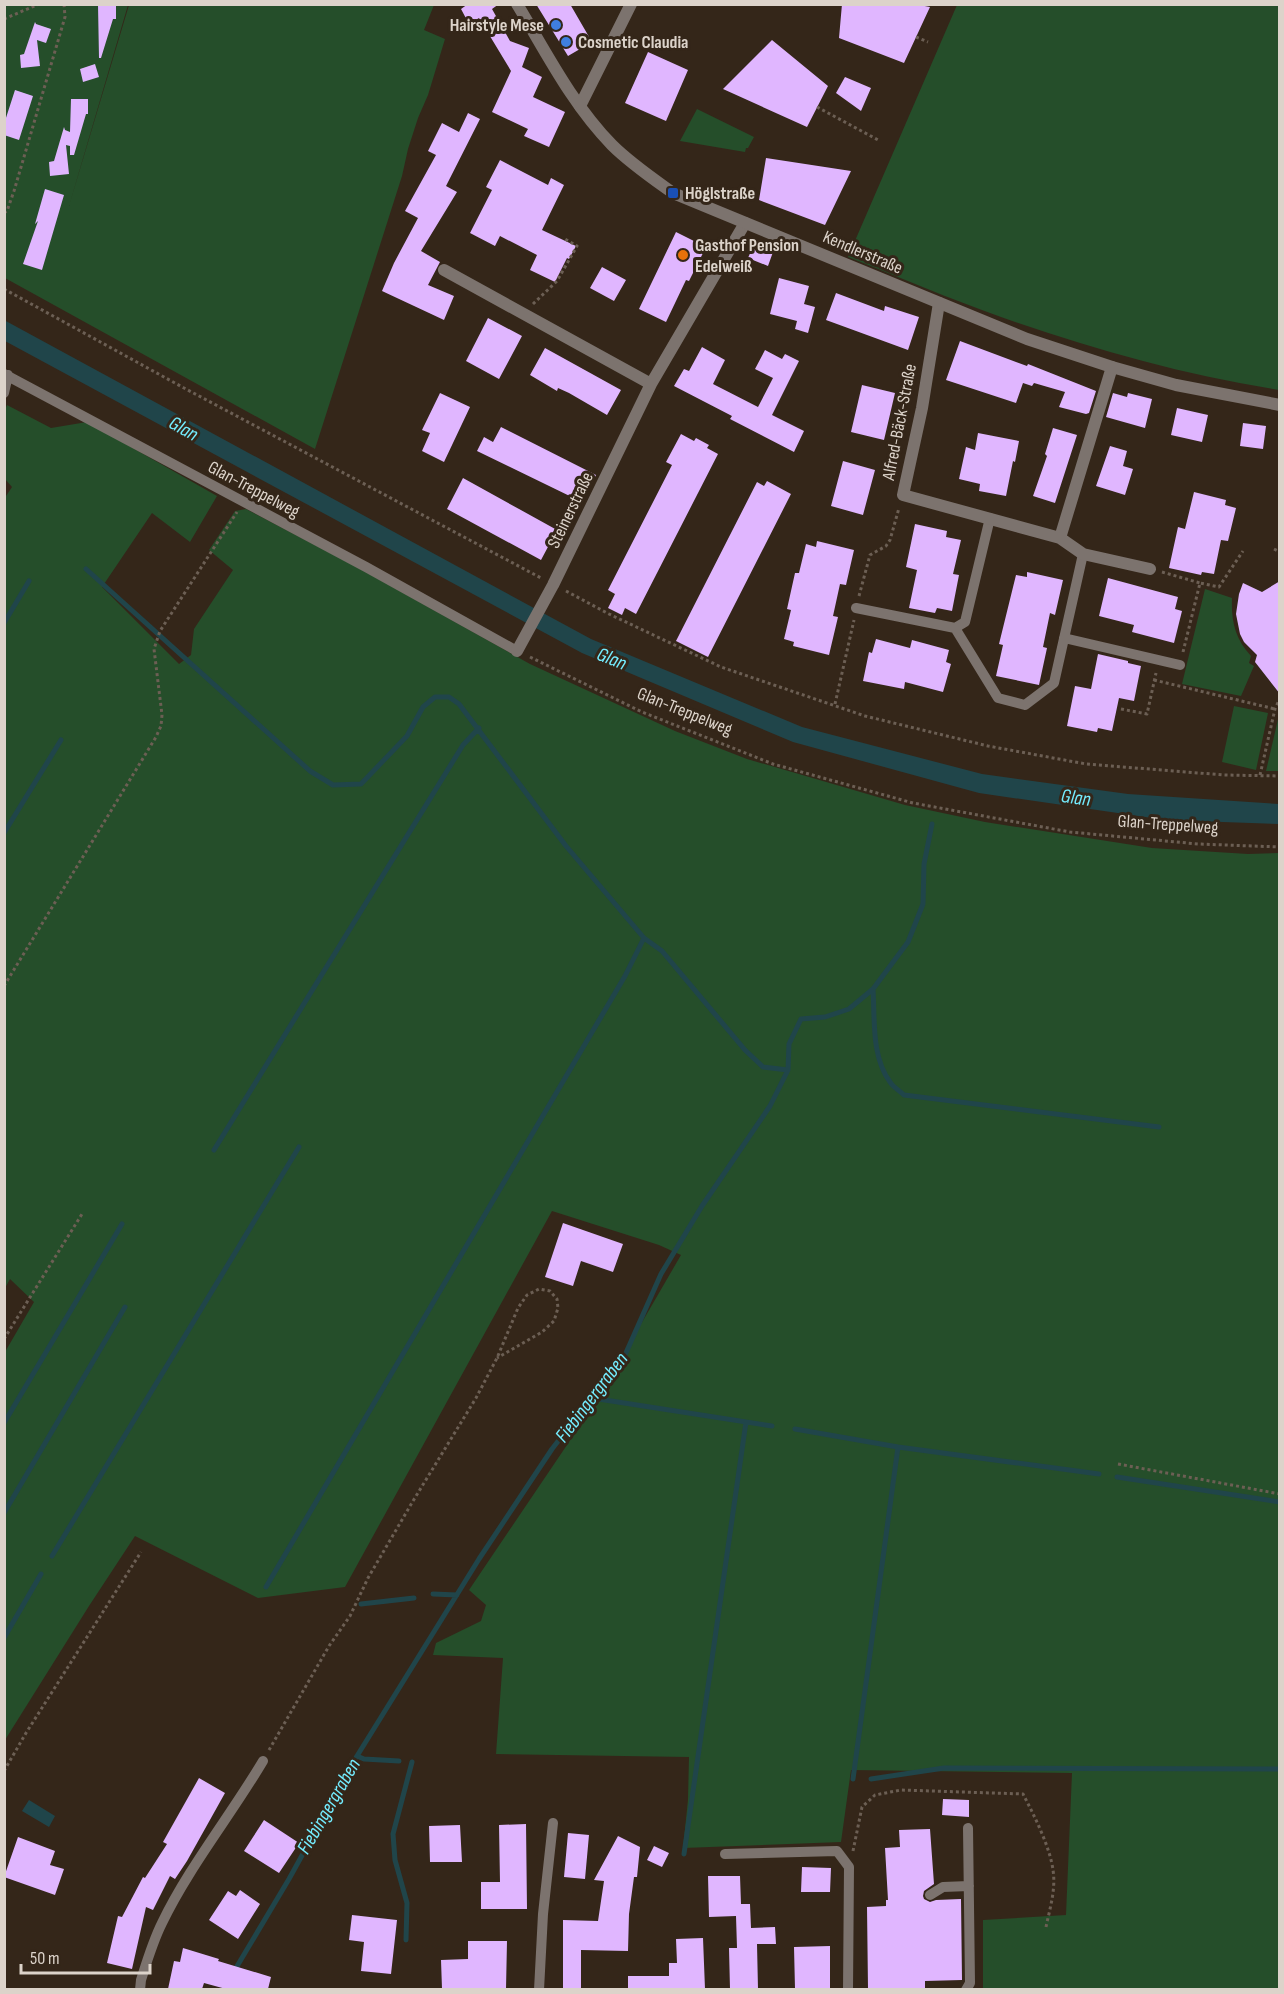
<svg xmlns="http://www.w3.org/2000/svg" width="1284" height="1994" font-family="'Sofia Sans Condensed',sans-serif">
<rect width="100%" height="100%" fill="#342619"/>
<path fill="#254e2a" d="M5 5H128L69 206 129 5H434L424 30 445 39 428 95 418 118 408 149 402 176 315 449 5 278Z
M957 5H1279V390C1185 375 1092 349 1001 317 950 299 899 277 848 257Z
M697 109 754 137 748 148H746L745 152 680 141Z
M7 405 51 428 87 422 217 496 190 542 152 513 102 587 179 664 191 655 194 629 233 570 209 550 235 511 246 509 355 566 530 664 675 731 747 759 905 805 985 822 1152 848 1248 854 1279 853V1989H983V1920L1066 1915 1072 1773 851 1770 841 1842 683 1848 688 1800 689 1757 496 1754 503 1658 433 1655 436 1643 481 1621 486 1605 469 1590 594 1405 681 1255 659 1245 552 1211 345 1587 258 1598 135 1536 89 1606 5 1740V1352L34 1302 10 1279 5 1288 4 499 12 487 5 479 4 412Z
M1205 589 1232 598C1231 621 1235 639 1251 656L1249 663 1254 666 1241 696 1182 684Z
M1234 706 1268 713 1256 770 1222 762Z
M1279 715V771H1266Z"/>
<path fill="#20454a" d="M4 320 591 639 802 727 982 774 1128 794 1279 804V824L1166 820 979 793 793 742 582 653 5 341Z
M29 1800 55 1816 49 1827 22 1811Z"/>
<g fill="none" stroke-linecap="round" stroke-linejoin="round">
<path stroke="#20454a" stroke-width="5" d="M86 569 310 771 333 785 361 784 407 736 423 707 435 697H449L459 704 566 846 644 938 662 951 745 1050 763 1067 788 1070
M4 623 29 581
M4 833 61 740
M873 989C875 1019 871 1056 890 1082 893 1087 900 1091 904 1095L1159 1127
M214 1150 463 745 479 728
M592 1398 772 1426
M4 1423 122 1224
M795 1429 898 1447 1099 1474
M1117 1477 1280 1502
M4 1513 125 1307
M52 1556 299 1147
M266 1587 625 976 644 938
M433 1594 457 1595
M361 1604 414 1598
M4 1638 41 1574
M357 1756 364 1759 399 1761
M853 1779 898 1447
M871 1779 944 1768 1280 1769
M684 1854 746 1422
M406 1940 407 1903 395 1860 393 1834 412 1762
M233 1973 289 1879 357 1756 479 1559 552 1449 625 1355 661 1274 702 1206 770 1106 788 1070 789 1044 801 1019 825 1017 849 1009 873 989 908 942 923 904 924 864 932 824"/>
</g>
<path fill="#e0b6ff" d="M116 4V19H113L101 58H99L98 5Z
M468 4H499L492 9 510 41 529 48 522 67 542 77 533 97 565 112 549 147 524 136 528 129 492 112 511 71 479 18 469 24 461 9Z
M536 4H570L592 42 568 56Z
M842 4H914L930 7 904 63 839 38Z
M35 22 36 24 51 29 46 43 37 40 40 66 21 68 20 55 24 54Z
M772 40 828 86 807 127 723 89Z
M648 52 688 70 666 121 625 103Z
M95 64 99 77 83 82 80 69Z
M845 77 871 88 861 111 836 93Z
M15 90 33 96 19 140 4 135V124Z
M71 99H88V114H86L74 155H70V146L66 145 69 174 50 176 49 162 54 161 64 127 65 130 70 132Z
M468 113 480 119 446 186 457 192 421 251 440 262 428 285 454 296 444 320 382 291 394 263 418 218 405 211 436 155 428 151 442 123 459 132Z
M766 158 851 171 825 225 759 200Z
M500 160 548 185 551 178 564 185 542 230 576 246 569 259 567 258 555 282 530 270 537 255 500 236 495 246 470 233 492 190 486 187Z
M45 189 64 195 42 270 23 264 38 221 35 224Z
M676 232 706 247 689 281 686 280 666 322 639 309Z
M754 244 773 252 768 266 748 258Z
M602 267 626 280 614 301 590 288Z
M779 278 809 286 804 304 815 307 808 333 795 329 797 321 770 314Z
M836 293 884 311 885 306 919 317 908 350 826 320Z
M488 318 522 336 499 379 466 361Z
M960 341 1027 366 1028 364 1096 391 1089 413 1086 414 1059 407 1065 392 1034 383 1032 386 1023 383 1016 403 946 380Z
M702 347 725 360 713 384 758 407 773 378 755 369 765 350 782 359 785 354 799 361 772 415 804 431 794 452 730 419 732 416 674 386 684 369 689 371Z
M545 348 621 390 607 415 569 393 558 388 557 391 530 375Z
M862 385 895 393 884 440 851 432Z
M440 393 470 407 444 462 422 451 430 433 422 430Z
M1113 393 1127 397 1128 393 1152 399 1145 428 1106 417Z
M1177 408 1208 415 1202 442 1171 435Z
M1243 423 1266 426 1263 449 1240 446Z
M501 427 596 475 582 502 477 451 484 437 493 442Z
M1053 428 1077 435 1055 503 1033 496 1047 456 1045 454Z
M978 433 1019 441 1015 462 1013 461 1006 496 979 491 980 484 959 479 966 447 975 450Z
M681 434 694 441 696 438 709 445 707 448 718 454 636 614 625 608 622 615 608 608 615 594 608 590 672 465 666 462Z
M1110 446 1127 451 1123 466 1133 469 1125 495 1096 486Z
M843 461 875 470 863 515 831 506Z
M463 478 557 530 541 560 447 509Z
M767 481 791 494 708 657 676 641 757 482 764 486Z
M1194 492 1226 500 1225 505 1236 508 1228 541 1221 540 1214 574 1202 572 1201 575 1169 568 1178 527 1185 529Z
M915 524 947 531 946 537 961 540 953 574 959 575 952 611 937 608 935 613 909 608 917 570 906 567Z
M817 541 854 550 846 585 840 584 833 616 838 617 829 655 793 646 794 642 784 639 791 610 787 609 795 573H799L806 544 816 547Z
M1027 572 1063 580 1055 615 1050 613 1043 647 1047 648 1039 685 996 676 1003 645 999 644 1016 575 1027 577Z
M1108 578 1178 597 1175 609 1182 611 1174 643 1132 632 1134 625 1099 616Z
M1280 581V694L1255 662 1257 655 1244 642 1240 634 1236 614 1239 594 1243 583 1262 592Z
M876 639 910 648 912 640 949 650 946 662 951 664 943 692 905 682 904 689 863 681 869 652 872 653Z
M1098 654 1128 661V663L1141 666 1134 701 1119 698 1112 731 1098 728 1097 732 1067 726 1075 686 1091 689Z
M563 1223 623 1244 613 1272 581 1261 573 1286 545 1277Z
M199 1778 225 1793 187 1861 175 1879 170 1876 153 1910 146 1907 132 1969 107 1963 118 1916 122 1917 143 1877 145 1878 167 1844 163 1842Z
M943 1799 969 1800V1817L942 1815Z
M264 1820 299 1843 279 1873 244 1851Z
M526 1824 527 1909H481V1882H500L499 1825Z
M460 1825 462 1862H430L429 1826Z
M930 1829 934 1884 924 1891 923 1896 924 1899 930 1902 936 1900 961 1899 962 1980 925 1981V1989H868L867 1907 886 1906V1900H888L885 1848 900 1847 899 1830Z
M568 1833 589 1835 585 1879 564 1877Z
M618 1836 640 1847 637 1877H634L629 1914 628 1951 581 1950V1989H563V1920L598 1921 604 1881 594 1880Z
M18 1837 55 1851 50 1865 64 1869 55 1895 4 1877Z
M654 1846 669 1853 662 1867 647 1860Z
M802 1867 831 1868 830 1892H801Z
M708 1876H740L741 1904H750L751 1928 775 1927 776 1944H757L758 1989H730L729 1948H737L736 1916 709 1917Z
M240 1890 260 1904 238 1939 209 1920 228 1891 236 1896Z
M352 1915 397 1920 391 1974 361 1971 364 1942 349 1940Z
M703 1938 705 1989H628V1976H669V1963H677L676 1939Z
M468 1941H507L506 1989H442L441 1960 468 1959Z
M830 1946V1989H795L794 1947Z
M183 1948 219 1959 218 1961 271 1977 268 1989H226L204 1983 202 1989H168L174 1961 180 1962Z"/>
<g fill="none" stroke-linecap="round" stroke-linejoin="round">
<path stroke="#6c5f54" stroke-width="3" stroke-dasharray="3 3" stroke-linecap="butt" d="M4 19 39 4
M916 37 928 42
M817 107 880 141
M4 213 7 211 14 191 65 17 64 4
M4 289 184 388 541 578
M533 304 557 281 577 246 565 239
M1274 549 1280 552
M1162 572 1200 583
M566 591 609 614 721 667 865 716 988 746 1086 764 1224 775 1280 776
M859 596 870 555 886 546 890 540 899 508
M1183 652 1200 583 1219 587 1243 551
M530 657 642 712 773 764 913 803 1070 832 1198 844 1280 847
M1154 680 1275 709
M835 704 854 620
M1121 709 1147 714 1156 673
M1260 775 1275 709 1280 698
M4 986 156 737 161 726 162 715 154 649 160 631 237 512
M4 1339 82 1214
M1118 1464 1280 1494
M269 1750 329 1646 350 1616 368 1578 413 1501 476 1398 497 1358 518 1308 527 1295 539 1289 550 1291 557 1299 558 1308 554 1321 542 1332 497 1358
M4 1771 26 1733 141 1552
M853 1851 862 1807 875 1795 901 1790 1023 1794C1034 1815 1050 1847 1053 1870 1056 1889 1050 1908 1046 1927"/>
<path stroke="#7c736e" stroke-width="10" d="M4 374 366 567 517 651
M4 393 8 375
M856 608 955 628 965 622 990 518
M955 628 998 698 1025 705 1054 683 1083 554
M1064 638 1180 665
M725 1854 837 1851 849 1867 848 1990
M930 1895 943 1887 969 1886
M140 1990 141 1980C147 1961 153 1941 162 1923 189 1867 231 1815 263 1761
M539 1990 543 1914 553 1823
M966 1990 970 1983 968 1828"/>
<path stroke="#7c736e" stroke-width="12" d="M580 106 631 4
M444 270 651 384
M939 303 922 408 903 495 1060 538
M1112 367 1060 538 1083 554 1150 569
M517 651 553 585 651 384 745 223"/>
<path stroke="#7c736e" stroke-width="12" d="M517 4C546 52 572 104 612 145 630 163 652 178 673 193L1027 339 1112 367 1176 385 1280 405"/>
</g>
<g fill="#3f7fe0" stroke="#342619" stroke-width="2">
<circle cx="556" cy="25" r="6"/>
<circle cx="566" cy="42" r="6"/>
</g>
<rect fill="#1a4fb4" stroke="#342619" stroke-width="2" x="667" y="187" width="12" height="12" rx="3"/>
<circle fill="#e8710a" stroke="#342619" stroke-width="2" cx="683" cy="255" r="6"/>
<g text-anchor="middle" stroke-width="6" stroke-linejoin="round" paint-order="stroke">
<g font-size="18" font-weight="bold" fill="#dcd3ca" stroke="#342619" text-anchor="start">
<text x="544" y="31" text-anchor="end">Hairstyle Mese</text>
<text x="578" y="48">Cosmetic Claudia</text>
<text x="685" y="199">Höglstraße</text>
<text x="695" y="251">Gasthof Pension<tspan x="695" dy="21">Edelweiß</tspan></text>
</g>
<g font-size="18" fill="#dcd3ca" stroke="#342619">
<text transform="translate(863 252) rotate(23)" y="6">Kendlerstraße</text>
<text transform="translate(899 422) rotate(-79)" y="6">Alfred-Bäck-Straße</text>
<text transform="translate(254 489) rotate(28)" y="6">Glan-Treppelweg</text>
<text transform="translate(570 510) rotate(-64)" y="6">Steinerstraße</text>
<text transform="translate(685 711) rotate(22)" y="6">Glan-Treppelweg</text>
<text transform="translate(1168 824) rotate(4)" y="6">Glan-Treppelweg</text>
</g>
<g font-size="20" font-style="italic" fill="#74edff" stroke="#342619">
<text transform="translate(184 428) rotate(29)" y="7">Glan</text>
<text transform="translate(612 658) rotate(22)" y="7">Glan</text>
<text transform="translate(1076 797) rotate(8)" y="7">Glan</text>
<text transform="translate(591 1397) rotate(-53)" y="7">Fiebingergraben</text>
<text transform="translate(328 1806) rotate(-60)" y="7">Fiebingergraben</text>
</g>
</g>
<rect width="1284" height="1994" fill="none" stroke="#dcd3ca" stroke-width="12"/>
<path d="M21 1964v9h129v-9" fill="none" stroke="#dcd3ca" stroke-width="3"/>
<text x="30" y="1964" font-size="18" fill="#dcd3ca" stroke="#342619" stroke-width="4.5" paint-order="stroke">50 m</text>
</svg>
